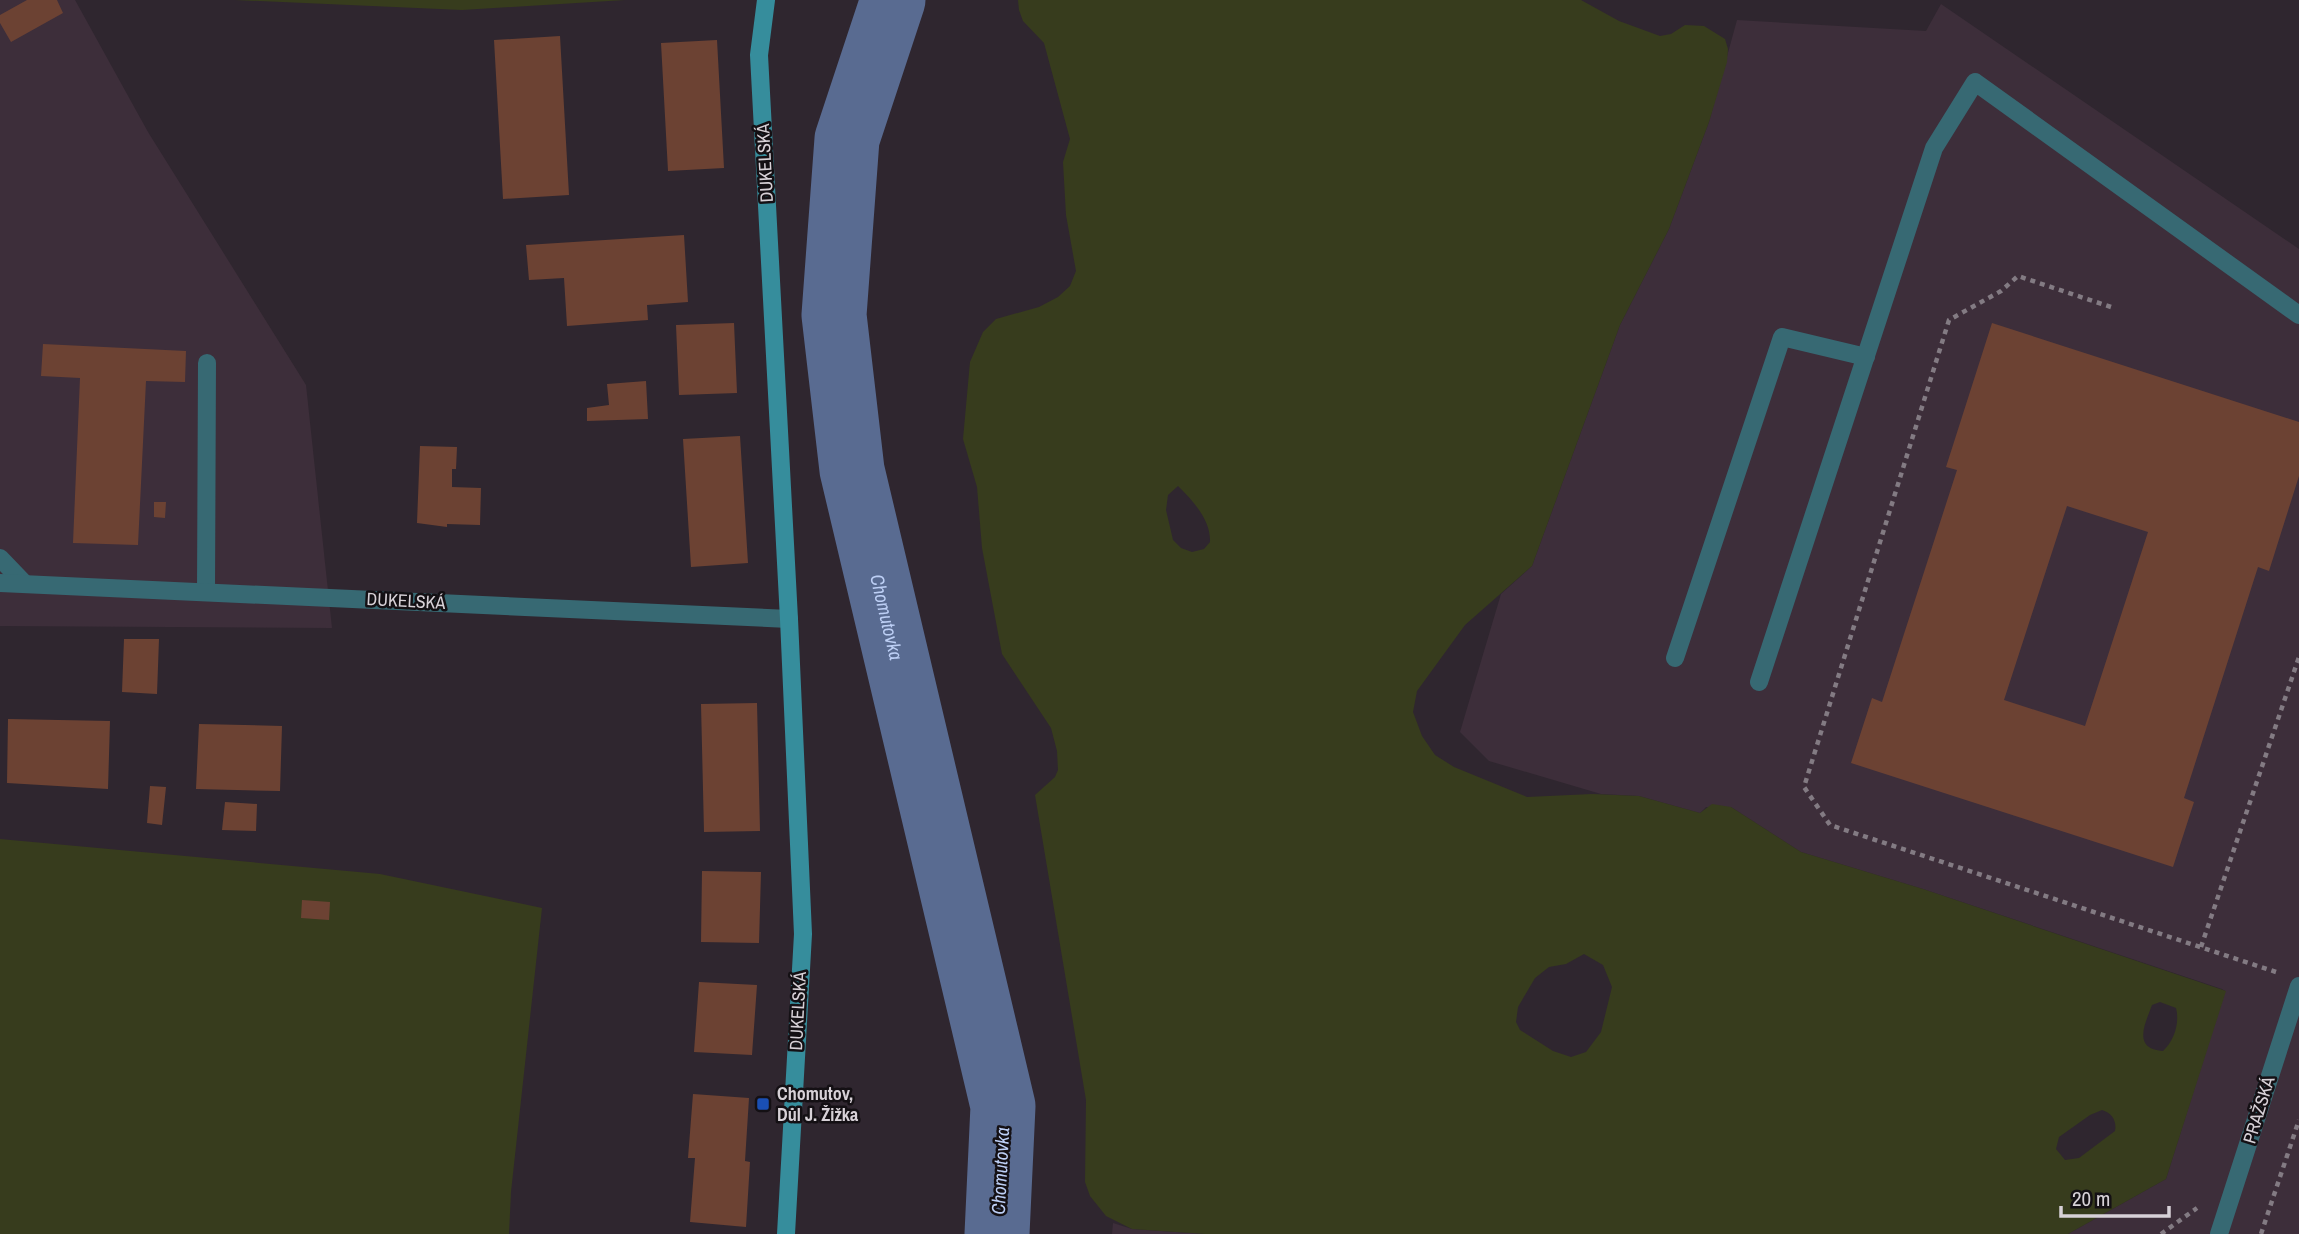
<svg xmlns="http://www.w3.org/2000/svg" width="2299" height="1234" font-family="'Archivo Narrow',sans-serif">
<rect width="100%" height="100%" fill="#2f262f"/>
<path fill="#3d2e3a" d="M0 0H75L148 132 306 385 332 628 0 626Z
M1941 4 2299 249V1234H2068L2166 1179 2225 991 2222 989 1923 889 1801 852 1731 807H1706L1700 813 1639 796 1601 794 1489 761 1460 732 1501 594 1532 566 1620 325 1669 229 1709 122 1737 20 1926 31Z
M1113 1223 1132 1229 1205 1234H1112Z"/>
<path fill="#373c1d" fill-rule="evenodd" d="M235 0H625L462 10Z
M1018 0H1581L1619 21 1660 36 1671 34 1685 25 1704 26 1725 39 1728 49 1727 62 1709 122 1669 229 1620 325 1532 566 1465 625 1417 691 1413 712 1422 736 1435 755 1454 767 1527 797 1592 794 1639 796 1700 813 1712 804 1731 807 1801 852 1923 889 2226 991 2166 1179 2068 1234H1205L1132 1229 1106 1216 1090 1196 1085 1182 1086 1100 1035 795 1055 777 1058 770 1057 751 1051 728 1002 654 982 548 977 487 963 439 970 362 983 332 996 319 1039 307 1058 297 1070 286 1076 271 1066 215 1063 162 1070 139 1044 43 1023 21 1019 10ZM1178 486C1193 501 1211 520 1210 542L1204 549 1192 552 1181 548 1173 540 1166 510 1168 495ZM1584 954 1603 965 1612 987 1601 1032 1586 1052 1571 1057 1553 1051 1520 1030 1516 1022 1518 1007 1535 978 1549 967 1566 964ZM2160 1002 2176 1008C2180 1023 2174 1041 2163 1051 2132 1049 2145 1024 2152 1005ZM2102 1110C2112 1113 2117 1121 2115 1131L2079 1158 2065 1160 2056 1149 2059 1137 2090 1115Z
M0 839 380 874 542 908 511 1192 509 1234H0Z"/>
<g fill="none" stroke-linecap="round" stroke-linejoin="round">
<path stroke="#596b91" stroke-width="65" id="s1" d="M893 0 847 139 834 315 852 470 1003 1106 997 1234"/>
</g>
<path fill="#6c4233" fill-rule="evenodd" d="M27 0H57L63 13 11 42 0 23V15Z
M560 36 569 195 503 199 494 40Z
M717 40 724 168 668 171 661 43Z
M684 235 688 302 647 305 648 320 567 326 564 278 529 280 526 245Z
M734 323 737 393 679 395 676 325Z
M1992 323 2299 422V476L2269 571 2258 567 2184 798 2194 802 2173 867 1851 763 1872 698 1882 702 1957 470 1946 467ZM2067 506 2148 532 2085 726 2004 700Z
M43 344 186 351 185 382 146 381 138 545 73 543 80 378 41 376Z
M646 381 648 419 587 421V408L609 405 607 384Z
M740 436 748 563 691 567 683 439Z
M420 446 457 447 456 469H452V487L481 488 480 525 447 524V527L417 523Z
M154 502H166L165 518 154 517Z
M124 639H159L157 694 122 692Z
M757 703 760 831 704 832 701 704Z
M8 719 110 721 108 789 7 783Z
M199 724 282 726 280 791 196 789Z
M150 786 166 787 162 825 147 823Z
M225 802 257 804 256 831 222 830Z
M702 871 761 872 759 943 701 942Z
M302 900 330 902 329 920 301 918Z
M699 982 757 985 752 1055 694 1052Z
M693 1094 749 1098 745 1161 750 1162 746 1227 690 1222 695 1158H688Z"/>
<g fill="none" stroke-linecap="round" stroke-linejoin="round">
<path stroke="#837b83" stroke-width="4.5" stroke-dasharray="5 5" stroke-linecap="butt" d="M2111 307 2018 276 2001 291 1949 320 1804 787 1830 825 2276 972
M2201 947 2299 657
M2161 1234 2197 1208
M2261 1234 2299 1120"/>
<path stroke="#376973" stroke-width="18" d="M0 558 24 583
M206 592 207 363
M1675 658 1782 337 1866 357
M1759 682 1934 148 1975 82 2299 315"/>
<path stroke="#376973" stroke-width="18" d="M0 583 789 619
M2219 1234 2299 986"/>
<path stroke="#368d9c" stroke-width="18" d="M766 0 759 55 789 619 803 934 786 1234"/>
</g>
<rect fill="#1a4fb4" stroke="#141014" stroke-width="2.5" x="756" y="1097" width="14" height="14" rx="3.5"/>
<g text-anchor="middle" stroke-width="5" stroke-linejoin="round" paint-order="stroke">
<g font-size="18" fill="#d7d1d7" stroke="#141014">
<text transform="translate(765 163) rotate(-93)" y="6">DUKELSKÁ</text>
<text transform="translate(406 601) rotate(3)" y="6">DUKELSKÁ</text>
<text transform="translate(798 1011) rotate(-87)" y="6">DUKELSKÁ</text>
<text transform="translate(2259 1110) rotate(-73)" y="6">PRAŽSKÁ</text>
</g>
<g font-size="18" font-weight="bold" fill="#d7d1d7" stroke="#141014" text-anchor="start">
<text x="777" y="1100">Chomutov,<tspan x="777" dy="21">Důl J. Žižka</tspan></text>
</g>
<g font-size="19" font-style="italic" fill="#bdcff5" stroke="#141014">
<text dy="7" stroke="none"><textPath href="#s1" startOffset="630">Chomutovka</textPath></text>
<text transform="translate(1000 1171) rotate(-87)" y="7">Chomutovka</text>
</g>
</g>
<path d="M2061 1206v10h108v-10" fill="none" stroke="#d7d1d7" stroke-width="3.5"/>
<text x="2072" y="1206" font-size="21" fill="#d7d1d7" stroke="#141014" stroke-width="5" paint-order="stroke">20 m</text>
</svg>
